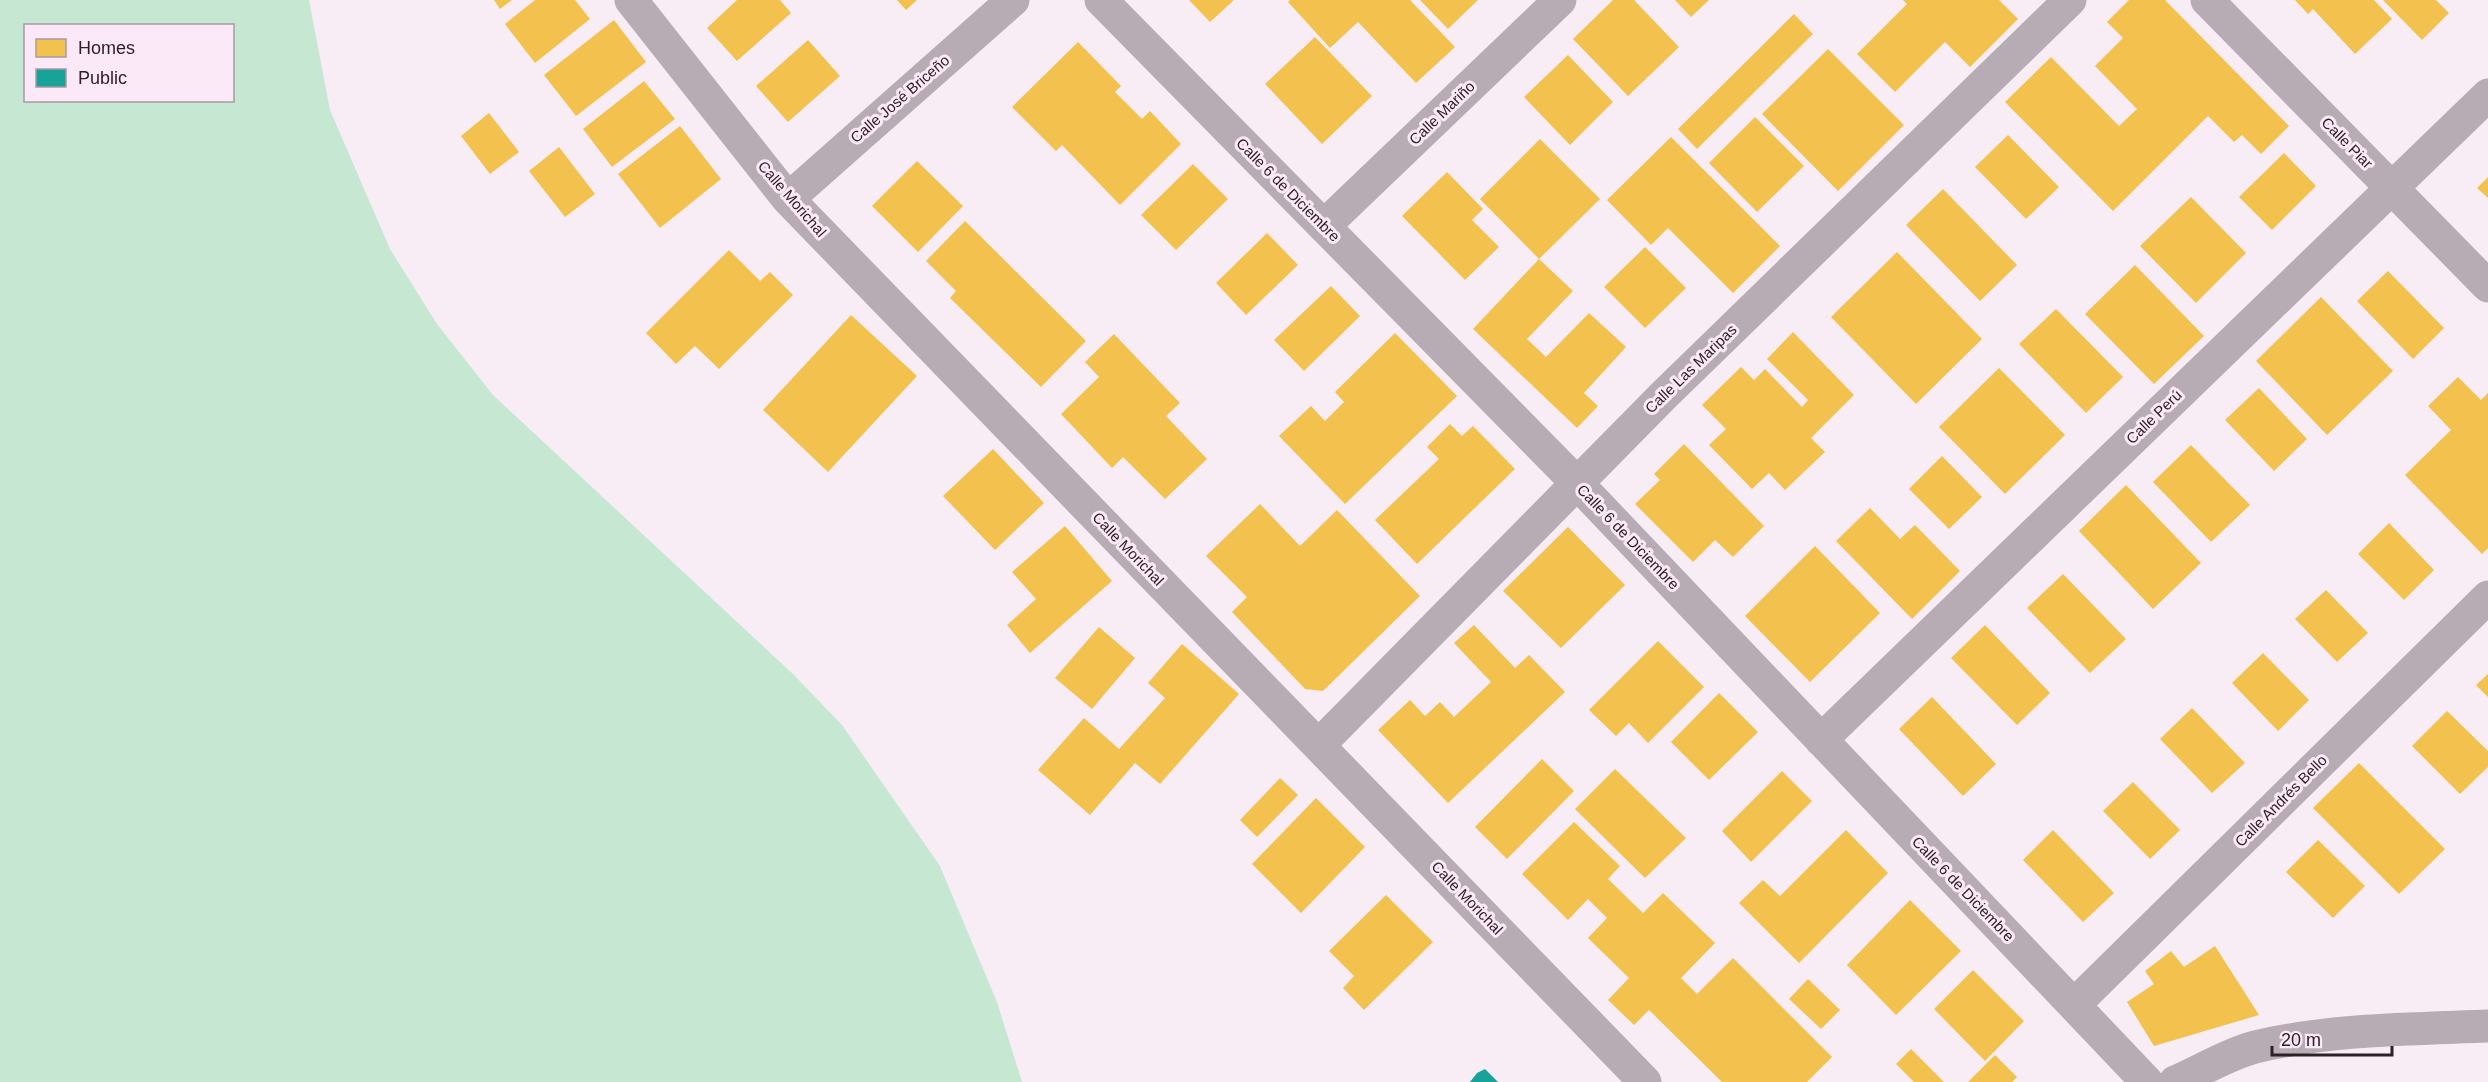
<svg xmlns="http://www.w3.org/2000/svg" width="2488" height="1082" font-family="Arial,sans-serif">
<rect width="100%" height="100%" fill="#f8edf5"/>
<path fill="#c6e8d2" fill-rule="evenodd" d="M0 0H309L330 110 390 249 437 324 493 395 793 674 842 725 940 866 997 1002 1022 1082H0ZM26 26H232V100H26Z"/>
<path fill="#f2c14e" d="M494 0H512L500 9Z
M535 0H575L590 19 535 63 505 24Z
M737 0H780L791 13 737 61 707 28Z
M897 0H917L906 10Z
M1189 0H1234L1210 22Z
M1290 0H1410L1455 47 1416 83 1358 22 1330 48 1288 2Z
M1420 0H1478L1448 29Z
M1613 0H1634L1679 47 1628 96 1573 39Z
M1675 0H1709L1691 17Z
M1903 0H1999L2018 19 1970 67 1945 42 1895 92 1857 54 1907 4Z
M2129 0H2165L2289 126 2261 154 2242 135 2234 142 2208 116 2113 211 2005 102 2051 57 2119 126 2137 109 2095 66 2123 38 2107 22Z
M2295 0H2374L2392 19 2355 54 2313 9 2308 14Z
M2383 0H2436L2449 13 2422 40Z
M1794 14 1813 34 1697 149 1678 129Z
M614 20 646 62 576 116 544 75Z
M1315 37 1372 96 1322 144 1265 84Z
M808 40 840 76 788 122 756 86Z
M1078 42 1121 86 1115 92 1142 119 1150 111 1181 144 1120 205 1062 145 1056 151 1012 107Z
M1828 49 1904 125 1838 191 1762 114Z
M1568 55 1613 102 1570 145 1524 97Z
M644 81 675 119 612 167 583 129Z
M489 113 519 152 490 174 461 136Z
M1755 117 1804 166 1757 212 1709 163Z
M680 126 721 179 660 228 618 174Z
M2008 135 2059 187 2026 219 1975 167Z
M1671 137 1780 246 1733 293 1668 228 1651 245 1607 200Z
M1540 139 1600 199 1539 259 1480 199Z
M559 147 595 194 565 217 529 171Z
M2284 153 2316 186 2272 230 2239 197Z
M917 161 963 206 918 252 872 206Z
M1193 164 1228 199 1176 250 1141 215Z
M1447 172 1483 209 1472 220 1499 247 1465 280 1402 216Z
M2488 177V198L2477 188Z
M1943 189 2017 265 1980 301 1906 225Z
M2191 197 2246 253 2196 303 2140 246Z
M965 221 1086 341 1041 387 950 298 956 291 926 261Z
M1267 233 1298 265 1246 315 1216 283Z
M1645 247 1686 288 1645 328 1604 287Z
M729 250 760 281 770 272 793 295 719 369 695 346 676 364 646 333Z
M1897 252 1982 339 1916 404 1831 317Z
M1539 259 1573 291 1527 339 1546 357 1589 313 1626 347 1584 393 1598 406 1577 428 1473 329Z
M2135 265 2204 336 2154 384 2085 314Z
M2388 271 2444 328 2413 359 2357 301Z
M1331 286 1360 316 1304 371 1274 340Z
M2321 297 2393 371 2327 435 2256 361Z
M2056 309 2123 377 2086 413 2019 344Z
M851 315 917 376 828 472 763 410Z
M1793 332 1854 395 1811 438 1825 452 1785 490 1769 473 1752 489 1709 445 1726 429 1702 405 1741 367 1754 380 1765 369 1802 407 1808 400 1767 359Z
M1395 333 1457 396 1345 504 1279 436 1311 406 1325 421 1344 402 1335 392Z
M1114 334 1180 403 1166 416 1207 459 1165 499 1123 457 1112 468 1061 414 1099 377 1085 362Z
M1999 368 2065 435 2005 494 1939 427Z
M2458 377 2481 400 2488 393V548L2482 554 2405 475 2451 430 2428 406Z
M2259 388 2307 439 2274 471 2225 420Z
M1450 424 1462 436 1473 426 1515 469 1417 564 1375 520 1439 459 1427 447Z
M1684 444 1764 526 1733 557 1715 540 1693 562 1635 504 1660 480 1654 474Z
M2191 445 2250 505 2211 542 2153 482Z
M993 449 1044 503 995 550 943 496Z
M1942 456 1982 497 1949 529 1909 489Z
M2126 485 2201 563 2153 609 2079 531Z
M1260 504 1300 546 1337 510 1420 596 1323 691 1305 689 1232 612 1247 597 1206 556Z
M1870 508 1900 539 1915 525 1960 571 1912 619 1836 541Z
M2389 523 2434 570 2404 600 2358 554Z
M1065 526 1112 581 1030 653 1007 625 1036 599 1012 572Z
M1568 527 1625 585 1561 648 1503 591Z
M1815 546 1880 613 1810 682 1745 616Z
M2063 574 2126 639 2090 673 2027 608Z
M2326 590 2368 633 2337 662 2295 619Z
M1474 625 1515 668 1529 655 1565 692 1448 803 1378 730 1410 700 1425 716 1440 702 1454 717 1491 682 1454 643Z
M1985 625 2050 693 2017 725 1951 658Z
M1099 627 1135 658 1092 709 1055 678Z
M1658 641 1704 687 1648 743 1629 723 1616 736 1589 710Z
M1182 644 1239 694 1160 784 1135 763 1090 815 1038 770 1084 718 1119 749 1165 698 1148 683Z
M2263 653 2309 700 2278 731 2232 683Z
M2488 674V697L2476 685Z
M1719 693 1758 732 1709 780 1671 742Z
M1932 697 1996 764 1963 796 1899 729Z
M2192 708 2245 763 2212 793 2160 739Z
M2447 711 2488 751V767L2460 794 2412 746Z
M1542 759 1574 791 1507 859 1475 827Z
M2359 763 2445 849 2399 894 2313 808Z
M1615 769 1686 838 1645 878 1575 809Z
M1782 771 1812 801 1751 862 1722 831Z
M1280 778 1298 795 1257 837 1240 820Z
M2133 782 2180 830 2150 859 2103 811Z
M1316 798 1365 847 1301 913 1252 864Z
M1574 822 1620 866 1608 879 1643 913 1663 893 1715 943 1681 978 1697 994 1733 958 1832 1057 1807 1082H1722L1649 1010 1634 1025 1608 1000 1629 978 1588 938 1607 918 1588 899 1568 920 1522 874Z
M1846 830 1888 873 1799 963 1739 903 1763 880 1780 896Z
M2053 830 2114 893 2083 922 2023 860Z
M2318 840 2365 886 2333 918 2286 872Z
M1386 895 1433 942 1364 1010 1343 988 1354 976 1329 951Z
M1910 900 1961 951 1896 1015 1847 965Z
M2215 946 2259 1015 2154 1046 2127 1002 2154 984 2145 971 2171 951 2184 967Z
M1973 970 2024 1021 1985 1061 1934 1009Z
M1808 979 1840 1010 1821 1029 1789 999Z
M1911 1049 1944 1082H1914L1896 1064Z
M1995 1055 2017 1077 2012 1082H1968Z"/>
<path fill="#17a398" d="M1485 1069 1498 1082H1470L1477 1073Z"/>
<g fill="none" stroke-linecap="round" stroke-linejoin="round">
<path stroke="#b8acb4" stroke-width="33" d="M631 0 788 199 1645 1082
M1101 0 1576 482 2147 1082
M2207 0 2488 286
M788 199 1013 0
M1324 226 1560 0
M1821 740 2488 95
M1319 745 1664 395 2070 0
M2074 1005 2488 597
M2175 1082C2201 1071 2228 1054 2255 1047 2331 1029 2410 1029 2488 1026"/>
</g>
<g text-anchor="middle" stroke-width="6" stroke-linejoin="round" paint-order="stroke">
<g font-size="15" fill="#2c2129" stroke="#fce9f7">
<text transform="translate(900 99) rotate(-41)" y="5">Calle José Briceño</text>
<text transform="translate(1442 113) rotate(-44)" y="5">Calle Mariño</text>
<text transform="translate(2347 143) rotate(45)" y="5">Calle Piar</text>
<text transform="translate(1288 190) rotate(45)" y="5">Calle 6 de Diciembre</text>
<text transform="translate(792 199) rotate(49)" y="5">Calle Morichal</text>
<text transform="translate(1691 369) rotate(-44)" y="5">Calle Las Maripas</text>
<text transform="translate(2154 417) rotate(-44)" y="5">Calle Perú</text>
<text transform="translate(1628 537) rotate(46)" y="5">Calle 6 de Diciembre</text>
<text transform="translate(1128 549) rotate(46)" y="5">Calle Morichal</text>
<text transform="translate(2281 801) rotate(-45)" y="5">Calle Andrés Bello</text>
<text transform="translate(1963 889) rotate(46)" y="5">Calle 6 de Diciembre</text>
<text transform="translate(1467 898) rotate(46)" y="5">Calle Morichal</text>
</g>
</g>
<rect x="24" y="24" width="210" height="78" fill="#fce9f7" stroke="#a999a5" stroke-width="1.5"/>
<rect x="36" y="39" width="30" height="18" fill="#f2c14e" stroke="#a999a5" stroke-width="1.5"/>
<text x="78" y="54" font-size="18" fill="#2c2129">Homes</text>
<rect x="36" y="69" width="30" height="18" fill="#17a398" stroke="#a999a5" stroke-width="1.5"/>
<text x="78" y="84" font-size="18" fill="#2c2129">Public</text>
<path d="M2272 1046v9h120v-9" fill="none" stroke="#2c2129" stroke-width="3"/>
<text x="2281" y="1046" font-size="18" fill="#2c2129" stroke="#fce9f7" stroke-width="4.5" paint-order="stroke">20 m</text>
</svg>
